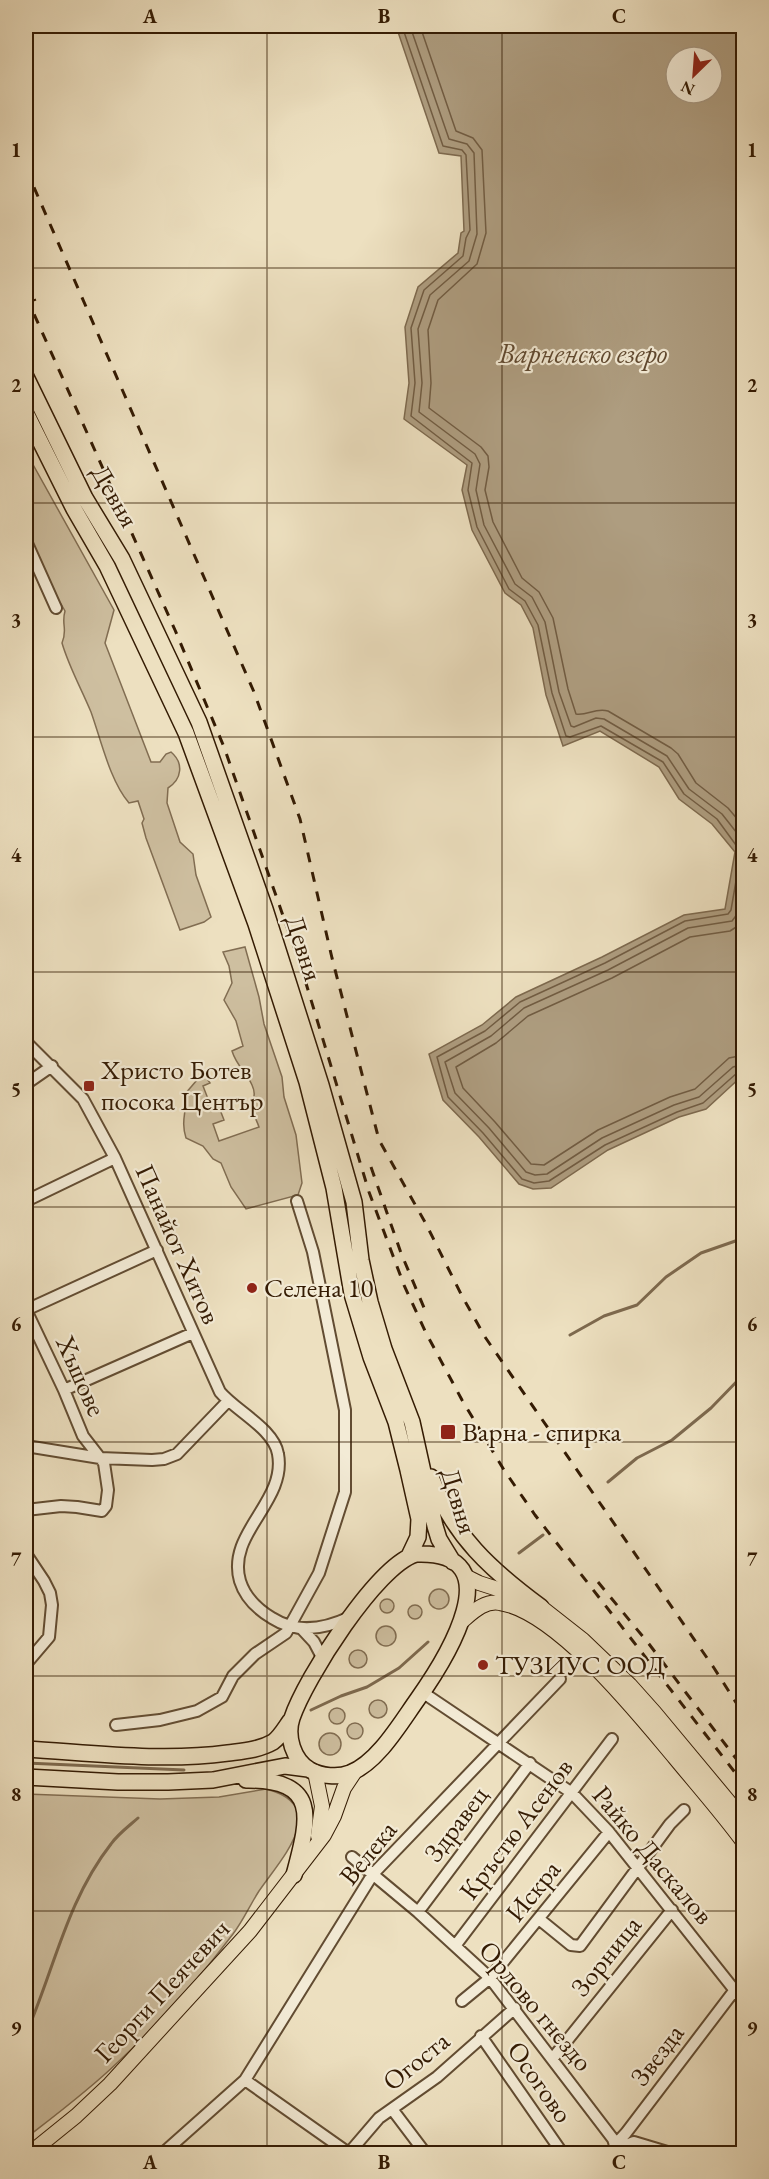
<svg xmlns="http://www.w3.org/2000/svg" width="769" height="2179" font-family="'EB Garamond',serif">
<rect width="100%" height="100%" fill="#ede0c0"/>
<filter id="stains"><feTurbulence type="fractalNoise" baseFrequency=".00333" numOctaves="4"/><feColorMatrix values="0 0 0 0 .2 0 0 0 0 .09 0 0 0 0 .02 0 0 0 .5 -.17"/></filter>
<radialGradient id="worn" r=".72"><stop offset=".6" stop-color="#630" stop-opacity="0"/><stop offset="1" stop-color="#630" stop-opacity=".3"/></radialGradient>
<path fill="#cebfa0" stroke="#816d52" stroke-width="1.5" d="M26 452 114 610 105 643 151 762H160L166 754 171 752C184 763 182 779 168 788L167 803 180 842 193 854 196 875 211 917 204 922 180 930 146 838 142 823 144 819 138 801 129 803C110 781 101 740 91 712 81 688 69 667 62 643 68 629 61 625 65 611L61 604 55 601 28 538 26 525Z
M245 947 259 997 264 1024 282 1077 284 1097 296 1135 302 1183 298 1195 246 1209 231 1187 221 1163 213 1159 203 1146 186 1138C180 1119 188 1110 185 1094L203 1073 210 1083 203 1086 210 1104 217 1102 224 1120 213 1124 219 1141 259 1127C257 1121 253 1114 252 1108 252 1099 257 1096 252 1085 246 1071 237 1067 232 1051L243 1046 236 1021 224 1000 232 983 229 966 223 952Z
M429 1599a10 10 0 1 1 20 0a10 10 0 1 1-20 0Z
M380 1606a7 7 0 1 1 14 0a7 7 0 1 1-14 0Z
M408 1612a7 7 0 1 1 14 0a7 7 0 1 1-14 0Z
M376 1636a10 10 0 1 1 20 0a10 10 0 1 1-20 0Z
M349 1659a9 9 0 1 1 18 0a9 9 0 1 1-18 0Z
M369 1709a9 9 0 1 1 18 0a9 9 0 1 1-18 0Z
M329 1716a8 8 0 1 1 16 0a8 8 0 1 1-16 0Z
M347 1731a8 8 0 1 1 16 0a8 8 0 1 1-16 0Z
M319 1744a11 11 0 1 1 22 0a11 11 0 1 1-22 0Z
M266 1789C333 1806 280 1860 259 1891 250 1905 243 1921 233 1934 199 1979 159 2024 117 2063 89 2090 57 2114 26 2138V1794L160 1799 219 1797Z"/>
<path fill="#ae9d80" stroke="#7d694e" stroke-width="1.5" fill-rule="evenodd" d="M396 26H743V1075L706 1109 679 1117 608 1150 551 1188 533 1189 519 1184 479 1137 443 1100 429 1054 482 1025 516 997 602 957 684 915 725 909 735 852 712 824 679 799 659 767 600 731 563 746 546 695 533 628 521 605 505 593 472 530 462 490 467 465 404 419 409 383 405 327 418 287 458 253 461 233 464 231 461 156 439 153ZM676 57H712V93H676Z"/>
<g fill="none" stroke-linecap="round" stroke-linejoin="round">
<path stroke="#715c42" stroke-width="1.5" d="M402 26 443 146 462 150 466 155 470 230 466 238 463 256 424 290 411 328 415 383 411 416 472 463 468 490 477 527 509 589 525 601 538 625 552 693 566 736 570 737 601 726 663 762 684 794 717 819 741 852 731 910 728 914 685 921 605 963 520 1002 485 1031 437 1057 448 1097 483 1133 522 1179 534 1183 549 1181 605 1145 677 1112 703 1103 737 1073 744 1071
M410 26 449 139 467 144 474 153 477 234 469 261 430 295 418 329 422 383 419 412 475 454 480 464 476 490 484 525 515 584 532 597 545 622 559 692 571 726 574 727 596 718 604 719 667 756 689 789 722 814 744 842
M420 26 456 131 473 138 482 150 486 233 477 264 438 300 428 330 431 383 429 408 481 447 488 456 489 467 485 490 493 522 522 578 539 592 553 618 568 689 576 714C587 716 596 707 608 711L671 748 678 754 696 783 728 808 744 827
M744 882 738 913 732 921 688 928 608 970 524 1008 491 1036 445 1062 455 1093 489 1128 526 1172 535 1175 547 1174 602 1138 674 1105 699 1097 733 1067 744 1064
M744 922 730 931 690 937 612 978 528 1016 496 1043 456 1067 463 1088 495 1122 531 1164 544 1165 598 1130 670 1097 695 1089 729 1058 744 1055"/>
<path stroke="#7d694e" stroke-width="3" d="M570 1335 604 1316 637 1305 666 1277 701 1253 744 1238
M608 1482 637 1458 672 1440 711 1408 744 1374
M519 1553 543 1535
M311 1710 341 1696 367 1687 399 1668 428 1642
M26 1763 184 1770
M26 2034C54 1970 67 1900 111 1844 118 1834 129 1826 138 1818"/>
<g stroke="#624c32" stroke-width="14">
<path id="minor" d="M26 541 56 608
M26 1042 83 1099 115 1158 220 1392C236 1411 274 1429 278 1454 287 1502 226 1533 240 1581 245 1597 257 1609 272 1618 297 1634 325 1629 350 1617
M26 1084 52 1066
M26 1201 115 1158
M26 1310 64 1390 83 1436 104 1463 108 1490 106 1506 102 1511 77 1507 61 1506 26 1510
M26 1310 157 1250
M64 1390 193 1333
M26 1446 100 1458 152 1460 164 1459 177 1454 228 1401
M26 1554 44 1581 50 1593 52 1605 49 1637 26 1664
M301 1628 314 1642 323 1659
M422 1692 572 1793 609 1832 744 2002
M116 1725 160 1720 197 1711 222 1697 233 1676 255 1654 286 1633 319 1573 345 1492V1410L313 1252 297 1201
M352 1857 418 1912 490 1978 613 2139 615 2145 610 2154
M418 1912 530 1763
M539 1919 571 1945 580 1946 670 1824 684 1810
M455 1946 612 1739
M462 2001 490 1978 609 1832
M481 2036 563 2154
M553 2058 672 1910
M245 2080 350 2154
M392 2109 426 2154
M615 2145 626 2133 734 1991
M614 2150 634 2142 674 2154
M349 2153 379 2118 437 2077 515 2008
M162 2154 245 2080 373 1874 560 1679"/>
</g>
<g stroke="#341b03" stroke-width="16">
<path id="major" d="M465 1576 479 1583 507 1592 541 1607 583 1640 630 1685 655 1713 744 1820
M461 1622C472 1613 484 1600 500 1603 557 1612 638 1714 675 1758 698 1786 722 1813 744 1843
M315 1772 322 1806 318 1836
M29 2154 76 2116 110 2084 250 1931 324 1835 334 1816 344 1788 356 1770"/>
</g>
<g stroke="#341b03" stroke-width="18">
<path id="highway" d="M26 377 85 498 122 559 199 722 265 909 321 1085 354 1202 361 1260 370 1302 384 1349 412 1422 435 1526 439 1539 453 1562
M26 413 74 509 107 566 186 733 256 924 307 1082 334 1188 352 1294 371 1357 396 1422 408 1470 419 1519 418 1537 409 1556
M431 1477C453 1536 491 1570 541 1607
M416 1554C516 1550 444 1662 417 1700 400 1724 377 1763 350 1773 338 1778 321 1776 310 1770 293 1760 286 1736 292 1718 305 1679 377 1565 416 1554Z
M26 1749C93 1753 161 1762 228 1753 243 1751 259 1750 273 1742 280 1737 285 1728 290 1721
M26 1777 118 1782H168L213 1780 285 1766 308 1769
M246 1780C322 1779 308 1821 294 1875"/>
</g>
<use href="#minor" stroke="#f3ebd6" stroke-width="10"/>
<use href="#major" stroke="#ede0c0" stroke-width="14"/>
<use href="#highway" stroke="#ede0c0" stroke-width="15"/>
<path stroke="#341b03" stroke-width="3" stroke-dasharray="10 10" stroke-linecap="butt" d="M26 169 254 692 300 819 332 958 379 1140 426 1224 462 1296 485 1337 714 1668 744 1715
M26 281 35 301
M26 296 175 630 224 747 302 970 369 1192 404 1285 426 1333 462 1400 504 1470 535 1515 744 1784
M371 1167 401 1253 425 1310
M598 1582 649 1644 744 1769"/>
</g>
<path fill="none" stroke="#341b03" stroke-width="1.5" stroke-opacity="0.55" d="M267 26V2154M502 26V2154M26 268H744M26 503H744M26 737H744M26 972H744M26 1207H744M26 1442H744M26 1676H744M26 1911H744"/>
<g fill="#8f2418" stroke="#f3ebd6" stroke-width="2">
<rect x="83" y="1080" width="12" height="12" rx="3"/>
<circle cx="252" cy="1288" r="6"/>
<rect x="440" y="1424" width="16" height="16" rx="3"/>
<circle cx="483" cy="1665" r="6"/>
</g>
<g text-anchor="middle" stroke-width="4.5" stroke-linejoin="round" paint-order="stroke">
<g font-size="27" fill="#341b03" stroke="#f3ebd6">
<text transform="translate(115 496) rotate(60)" y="9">Девня</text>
<text transform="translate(304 948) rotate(72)" y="9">Девня</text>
<text transform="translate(178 1244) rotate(66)" y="9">Панайот Хитов</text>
<text transform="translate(81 1376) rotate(66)" y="9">Хъшове</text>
<text transform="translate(459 1501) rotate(73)" y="9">Девня</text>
<text transform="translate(456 1824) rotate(-53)" y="9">Здравец</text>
<text transform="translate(516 1829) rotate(-53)" y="9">Кръстю Асенов</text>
<text transform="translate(368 1853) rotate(-51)" y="9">Велека</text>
<text transform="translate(653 1855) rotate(50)" y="9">Райко Даскалов</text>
<text transform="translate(533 1891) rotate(-51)" y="9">Искра</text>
<text transform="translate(606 1956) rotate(-51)" y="9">Зорница</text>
<text transform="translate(162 1991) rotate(-47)" y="9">Георги Пеячевич</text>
<text transform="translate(536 2006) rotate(50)" y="9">Орлово гнездо</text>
<text transform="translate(657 2055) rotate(-53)" y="9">Звезда</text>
<text transform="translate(416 2061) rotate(-39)" y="9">Огоста</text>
<text transform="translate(540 2082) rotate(55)" y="9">Осогово</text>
</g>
<g font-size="27" fill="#341b03" stroke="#f3ebd6" text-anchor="start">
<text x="101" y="1079">Христо Ботев<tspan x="101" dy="31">посока Център</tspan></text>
<text x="264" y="1297">Селена 10</text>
<text x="462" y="1441">Варна - спирка</text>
<text x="495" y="1674">ТУЗИУС ООД</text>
</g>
<g font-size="28" font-style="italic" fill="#5f482f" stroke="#f3ebd6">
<text x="583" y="363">Варненско езеро</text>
</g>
</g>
<rect width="769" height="2179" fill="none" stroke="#ede0c0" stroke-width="66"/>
<g transform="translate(694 75) rotate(205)"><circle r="28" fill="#f3ebd6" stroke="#a79882" stroke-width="1.5"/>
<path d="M0-4.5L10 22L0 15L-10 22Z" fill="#8f2418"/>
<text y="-9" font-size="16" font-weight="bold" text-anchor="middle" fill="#341b03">N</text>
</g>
<rect x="33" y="33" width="703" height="2113" fill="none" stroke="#341b03" stroke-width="2"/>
<g font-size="20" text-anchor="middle" font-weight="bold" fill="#341b03">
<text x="150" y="23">A</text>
<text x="384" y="23">B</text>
<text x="619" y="23">C</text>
<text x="16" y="157">1</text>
<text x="752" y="157">1</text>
<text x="16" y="392">2</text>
<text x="752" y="392">2</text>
<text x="16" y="627">3</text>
<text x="752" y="627">3</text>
<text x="16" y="862">4</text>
<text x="752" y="862">4</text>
<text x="16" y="1096">5</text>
<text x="752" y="1096">5</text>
<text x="16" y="1331">6</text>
<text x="752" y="1331">6</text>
<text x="16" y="1566">7</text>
<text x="752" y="1566">7</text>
<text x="16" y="1801">8</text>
<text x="752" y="1801">8</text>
<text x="16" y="2035">9</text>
<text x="752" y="2035">9</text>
<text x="150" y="2169">A</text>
<text x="384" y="2169">B</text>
<text x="619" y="2169">C</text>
</g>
<rect width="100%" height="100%" filter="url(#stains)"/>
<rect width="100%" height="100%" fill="url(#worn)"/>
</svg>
